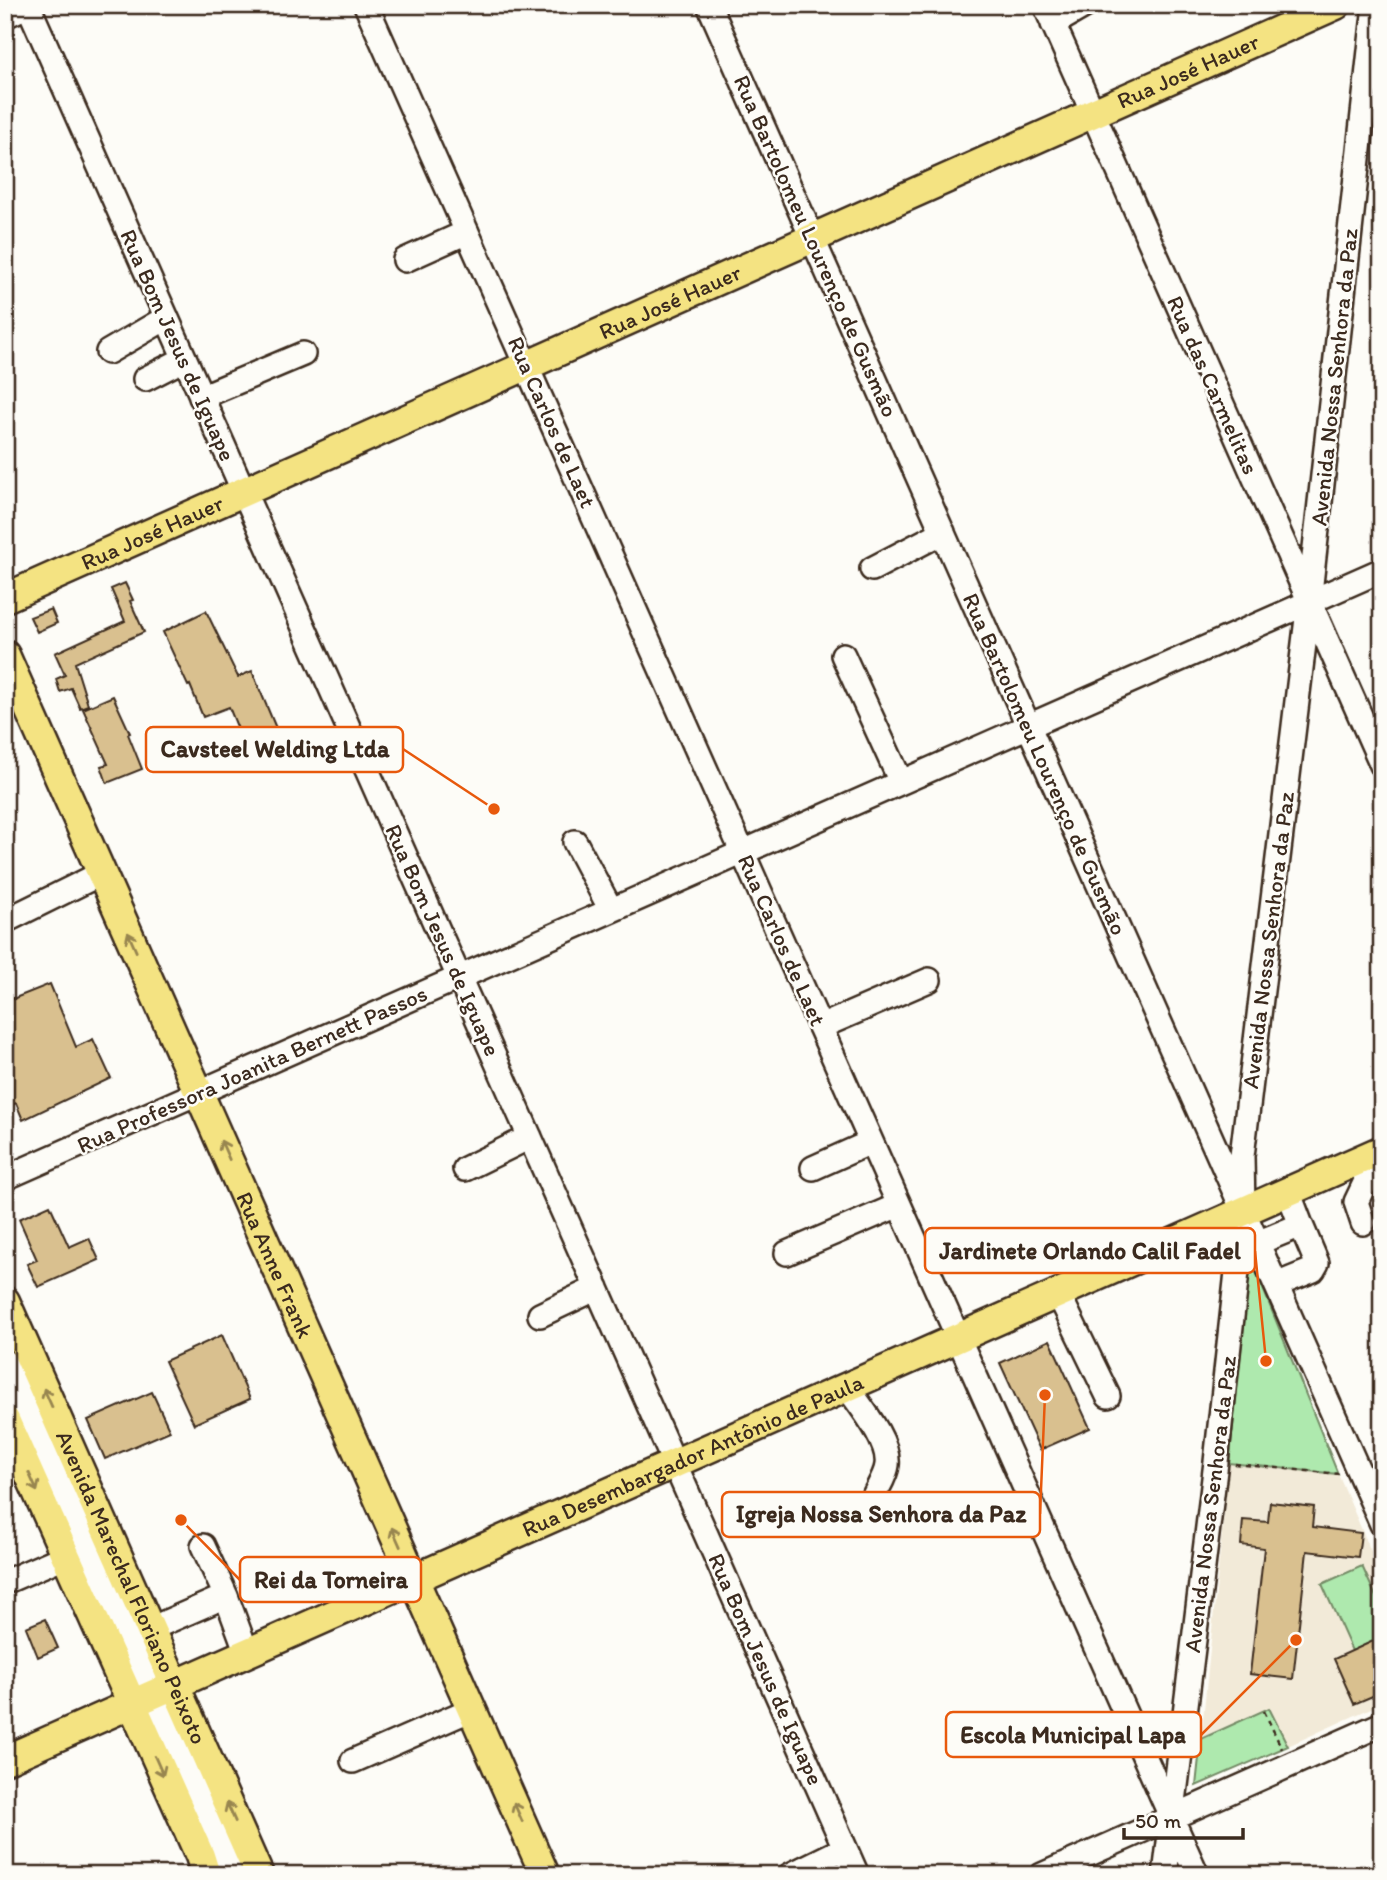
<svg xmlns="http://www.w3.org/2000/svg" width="1387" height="1880" font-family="Itim,sans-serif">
<rect width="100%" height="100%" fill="#fdfcf7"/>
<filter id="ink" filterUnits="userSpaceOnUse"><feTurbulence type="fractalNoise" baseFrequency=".0143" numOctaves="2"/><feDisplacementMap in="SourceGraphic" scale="14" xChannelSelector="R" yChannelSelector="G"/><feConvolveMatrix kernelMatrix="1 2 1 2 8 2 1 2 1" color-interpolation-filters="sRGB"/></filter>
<g filter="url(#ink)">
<path fill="#f2ead8" d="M1229 1463 1338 1474 1382 1577V1703L1288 1746 1269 1708 1201 1739Z"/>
<path fill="#aee9ae" stroke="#748a66" stroke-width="2" d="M1251 1259 1338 1474 1229 1463Z
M1362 1566 1382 1610V1637L1352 1651 1322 1584Z
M1269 1708 1288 1746 1196 1786 1201 1739Z"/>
<path fill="#d9c08f" stroke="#3b2a1e" stroke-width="2" d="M125 583 133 600 130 601 144 632 75 663 88 705 80 708 71 688 60 692 56 679 65 675 55 653 125 621 111 589Z
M51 609 57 623 37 632 30 617Z
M206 611 238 677 252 671 278 733 287 728 297 748 286 753 289 759 279 763 263 730 242 739 229 707 203 717 190 685 188 686 163 632Z
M113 696 130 733 128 734 142 769 107 783 101 766 108 764 83 709Z
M50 984 76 1047 93 1039 111 1078 23 1120 16 1103 5 1108V1002Z
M50 1205 69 1247 89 1238 99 1260 38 1287 27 1264 37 1260 19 1219Z
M222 1335 250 1399 194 1424 165 1361Z
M1050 1340 1090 1428 1040 1450 1000 1363Z
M152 1392 170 1431 105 1459 88 1420Z
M1270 1502 1314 1507 1312 1527 1361 1533 1358 1557 1307 1551 1293 1679 1250 1674 1264 1548 1241 1545 1243 1520 1268 1522Z
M45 1619 58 1648 38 1657 26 1627Z
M1382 1637V1692L1354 1704 1334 1659Z"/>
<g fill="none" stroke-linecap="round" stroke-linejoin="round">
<g stroke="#3b2a1e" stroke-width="28">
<path id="minor" d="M28 5 857 1875
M366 5 1197 1875
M709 5 1382 1524
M1045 5 1382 765
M5 16 29 5
M1053 24 1086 5
M405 260 467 232
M108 352 166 318
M145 379 184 359
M201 397 303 354
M872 569 943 532
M843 655 901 782
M575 842 611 910
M5 921 102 873
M820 1027 929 980
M1363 1158 1366 1181 1356 1202 1363 1223
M813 1168 871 1142
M465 1169 530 1137
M5 1178 1382 570
M1257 1243 1301 1225 1288 1191
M787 1253 899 1205
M1276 1285 1313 1270 1317 1263 1301 1225
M1058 1293 1108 1396
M540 1315 597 1288
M5 1362 232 1875
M847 1387C860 1406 890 1441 887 1465 886 1475 878 1487 874 1496
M203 1546 226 1596
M5 1582 65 1556
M150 1629 226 1596 247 1653
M353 1761 472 1709
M790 1875 845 1848
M1042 1875 1382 1724
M1165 1875 1216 1462 1236 1281 1243 1211 1242 1156 1309 602 1375 5"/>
</g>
<g stroke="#3b2a1e" stroke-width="33">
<g id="major">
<path id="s1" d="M5 598 1336 5"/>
<path id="s2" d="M5 655 545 1875"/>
<path id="s3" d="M5 1301 259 1875"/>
<path d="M5 1420 200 1856 206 1875"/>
<path id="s4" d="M5 1760 1382 1150"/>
</g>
</g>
<path stroke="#3b2a1e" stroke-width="2.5" stroke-dasharray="5 5" stroke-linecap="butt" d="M1235 1464 1339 1474
M1264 1711 1282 1749"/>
<use href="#minor" stroke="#fdfcf7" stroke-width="23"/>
<use href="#major" stroke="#f4e382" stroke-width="28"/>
</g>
<defs><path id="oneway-shaft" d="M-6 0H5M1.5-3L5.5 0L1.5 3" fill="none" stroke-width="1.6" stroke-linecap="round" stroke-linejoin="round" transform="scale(1.75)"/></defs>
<g stroke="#988650">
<use href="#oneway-shaft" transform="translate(132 942) rotate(-114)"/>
<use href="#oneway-shaft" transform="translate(225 1150) rotate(-114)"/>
<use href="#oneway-shaft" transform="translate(48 1398) rotate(-114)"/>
<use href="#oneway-shaft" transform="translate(33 1482) rotate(66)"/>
<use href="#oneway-shaft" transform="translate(396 1537) rotate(-114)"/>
<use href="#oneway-shaft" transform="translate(159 1766) rotate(66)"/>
<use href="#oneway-shaft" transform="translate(231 1812) rotate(-114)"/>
<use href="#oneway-shaft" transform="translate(518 1812) rotate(-114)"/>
</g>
</g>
<g text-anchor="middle" stroke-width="5" stroke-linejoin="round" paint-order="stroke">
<g font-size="23" fill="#3b2a1e" stroke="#fdfcf7">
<text dy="8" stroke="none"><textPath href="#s1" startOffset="1295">Rua José Hauer</textPath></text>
<text transform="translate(816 246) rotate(66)" y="8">Rua Bartolomeu Lourenço de Gusmão</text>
<text dy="8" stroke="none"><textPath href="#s1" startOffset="728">Rua José Hauer</textPath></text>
<text transform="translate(178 345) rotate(66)" y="8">Rua Bom Jesus de Iguape</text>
<text transform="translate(1334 377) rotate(-84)" y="8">Avenida Nossa Senhora da Paz</text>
<text transform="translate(1213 385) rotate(66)" y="8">Rua das Carmelitas</text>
<text transform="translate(552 422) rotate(66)" y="8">Rua Carlos de Laet</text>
<text dy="8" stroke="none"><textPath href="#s1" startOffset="161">Rua José Hauer</textPath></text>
<text transform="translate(1045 764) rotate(66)" y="8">Rua Bartolomeu Lourenço de Gusmão</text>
<text transform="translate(443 940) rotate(66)" y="8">Rua Bom Jesus de Iguape</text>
<text transform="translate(782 940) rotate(66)" y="8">Rua Carlos de Laet</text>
<text transform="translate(1268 940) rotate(-83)" y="8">Avenida Nossa Senhora da Paz</text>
<text transform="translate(252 1069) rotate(-24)" y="8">Rua Professora Joanita Bernett Passos</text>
<text dy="8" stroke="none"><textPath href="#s2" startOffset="667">Rua Anne Frank</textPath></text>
<text dy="8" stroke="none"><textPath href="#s4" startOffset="752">Rua Desembargador Antônio de Paula</textPath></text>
<text transform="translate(1210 1504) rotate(-83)" y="8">Avenida Nossa Senhora da Paz</text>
<text dy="8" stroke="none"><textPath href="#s3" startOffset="313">Avenida Marechal Floriano Peixoto</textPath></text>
<text transform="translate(766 1669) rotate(66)" y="8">Rua Bom Jesus de Iguape</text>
</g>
</g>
<path fill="none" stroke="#e8590c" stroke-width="2.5" d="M494 809L403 749M1266 1361L1255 1251M1045 1395L1040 1514M181 1520L240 1580M1296 1640L1201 1735"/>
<g fill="#e8590c" stroke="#fdfcf7" stroke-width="2.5">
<circle cx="494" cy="809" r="7"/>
<circle cx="1266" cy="1361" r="7"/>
<circle cx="1045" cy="1395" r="7"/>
<circle cx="181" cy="1520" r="7"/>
<circle cx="1296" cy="1640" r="7"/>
</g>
<g fill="#fdfcf7" stroke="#e8590c" stroke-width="2.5">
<rect x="146" y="727" width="257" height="45" rx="7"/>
<rect x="925" y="1228" width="330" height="45" rx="7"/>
<rect x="722" y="1492" width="318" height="45" rx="7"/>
<rect x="240" y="1557" width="181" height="45" rx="7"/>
<rect x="946" y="1712" width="255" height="45" rx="7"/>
</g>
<g font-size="24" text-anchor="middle" font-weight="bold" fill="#3b2a1e">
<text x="275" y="757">Cavsteel Welding Ltda</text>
<text x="1090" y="1259">Jardinete Orlando Calil Fadel</text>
<text x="881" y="1522">Igreja Nossa Senhora da Paz</text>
<text x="331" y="1588">Rei da Torneira</text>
<text x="1073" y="1743">Escola Municipal Lapa</text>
</g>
<rect width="1387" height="1880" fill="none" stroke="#fdfcf7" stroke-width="28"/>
<rect x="14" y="14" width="1359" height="1852" fill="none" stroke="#3b2a1e" stroke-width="2.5" filter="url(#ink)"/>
<path d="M1124 1828v10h119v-10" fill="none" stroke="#3b2a1e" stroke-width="3.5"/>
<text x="1135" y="1828" font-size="21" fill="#3b2a1e" stroke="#fdfcf7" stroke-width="5" paint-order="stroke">50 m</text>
</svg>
